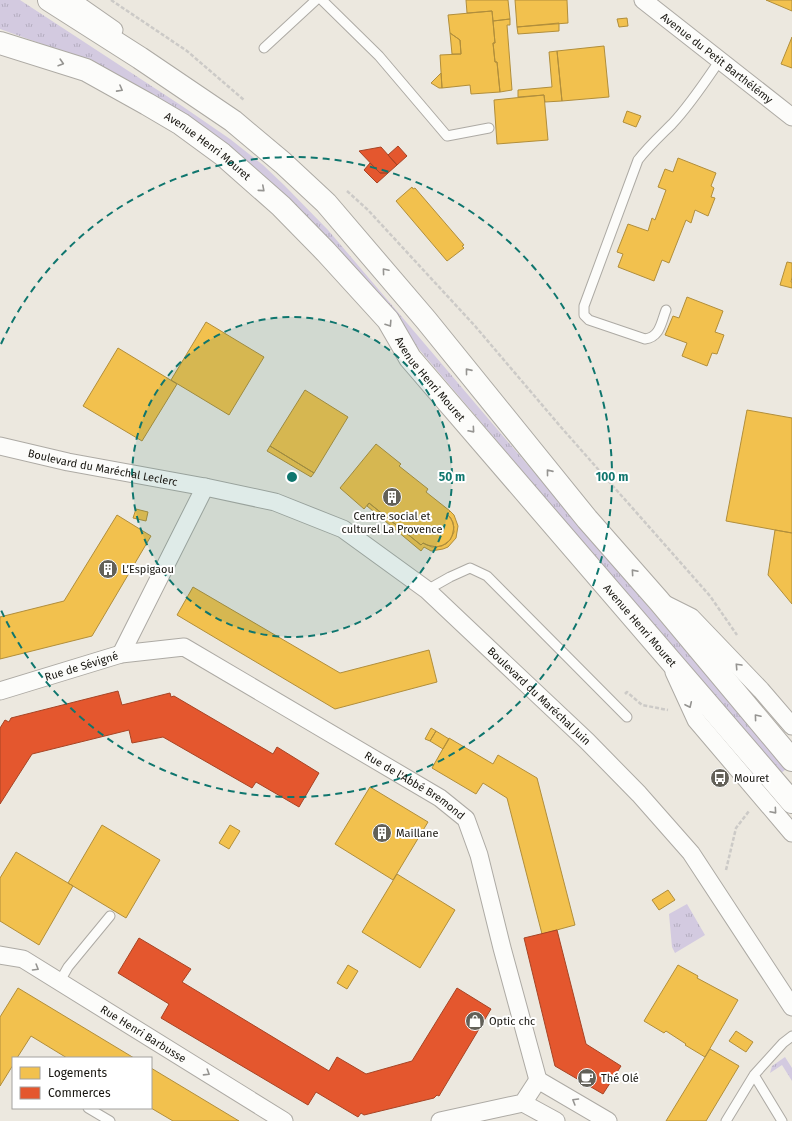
<svg xmlns="http://www.w3.org/2000/svg" width="792" height="1121" font-family="'Fira Sans',sans-serif">
<defs>
<pattern id="grass-tufts" width="24" height="20" patternUnits="userSpaceOnUse"><rect width="24" height="20" fill="#d3cae0"/><path d="M3 7l-1-3M5 7V3M7 7l1-3M15 17l-1-3M17 17v-4M19 17l1-3" fill="none" stroke="#b4adbf"/></pattern>
</defs>
<rect width="100%" height="100%" fill="#ece8df"/>
<path fill="url(#grass-tufts)" d="M0 0H20L182 106 230 139 263 165 284 185 328 230 786 769 780 774 322 235 260 172 227 145 73 55 0 29Z
M687 904 705 935 675 953 672 947 669 914Z
M785 1057 792 1068V1081L782 1065 770 1073 772 1066Z"/>
<path fill="#f2c14e" stroke="#b18e3b" d="M466 0H508L510 19 493 21 492 11 467 13Z
M515 0H567L568 23 517 27Z
M766 0H792V11Z
M492 11 495 43H493L495 62H497L500 92 471 94 470 85 442 88 440 55 461 54 460 40 450 33 448 15Z
M627 18 628 26 619 27 617 19Z
M510 19V25H507L512 90 500 92 497 62H495L493 43H495L493 21Z
M559 23V31L518 34 517 27Z
M450 33 460 40 461 54H452Z
M792 37V68L781 64Z
M604 46 609 97 562 101 557 51Z
M557 51 562 101 545 102 544 95 518 97V90L552 87 549 52Z
M441 73 442 88H439L431 83Z
M544 95 548 140 497 144 494 100Z
M627 111 641 116 636 127 623 122Z
M678 158 716 173 711 186 714 188 711 197 715 198 708 216 695 210 691 223 686 220 669 263 662 260 654 281 618 267 623 254 617 252 628 224 648 231 652 218 655 220 666 190 658 187 665 169 673 172Z
M412 187 413 189 415 188 464 245 462 246 464 248 447 261 396 201Z
M787 262 792 263V277L791 282H792V288L780 285Z
M687 297 723 311 715 332 724 335 717 354 712 353 707 366 682 356 687 343 665 335 673 316 679 318Z
M206 322 264 357 229 415 171 380Z
M118 348 177 384 142 441 83 406Z
M305 390 348 417 314 473 270 446Z
M747 410 792 418V533L726 521Z
M376 444 401 464 399 466 428 489 426 492 450 511 447 514 453 522 454 532 450 540 446 544 437 547 427 545 423 543 421 545 369 503 364 509 340 488Z
M270 446 314 473 311 477 267 451Z
M369 503 421 545 423 543 432 547 442 546 450 540 452 536 454 527 451 518 447 514 450 511 454 515 458 526 456 538 448 547 443 549 431 551 424 547 421 551 367 506Z
M136 509 148 512 146 521 133 518Z
M117 515 151 536 92 636 0 659V617L64 601Z
M775 530 792 533V604L768 575Z
M193 587 340 673 429 650 437 682 335 709 177 615Z
M431 728 436 731 430 741 425 739Z
M436 731 449 739 443 749 430 741Z
M449 738 493 764 498 755 537 778 575 925 542 934 507 798 483 783 476 794 432 768Z
M370 787 428 822 393 880 335 844Z
M102 825 160 860 126 918 68 883Z
M230 825 240 831 229 849 219 843Z
M16 852 73 886 39 945 0 921V878Z
M397 874 455 910 420 968 362 932Z
M668 890 675 900 659 910 652 900Z
M348 965 358 971 347 989 337 983Z
M678 965 698 976 697 978 738 1000 705 1057 685 1045 686 1044 666 1031 664 1033 644 1021Z
M18 988 134 1058H67L31 1036 17 1058H13V1065L0 1086V1017Z
M736 1031 753 1042 746 1052 729 1041Z
M710 1049 739 1066 706 1121H666Z
M151 1068 239 1121H173L151 1108Z"/>
<path fill="#e4572e" stroke="#a74425" d="M398 146 407 156 397 165 388 155Z
M381 147 397 165 388 173H380L359 151Z
M370 163 380 173H388L377 183 364 170Z
M118 691 122 705 170 693 171 697 174 696 273 754 277 747 319 773 299 807 256 782 252 788 163 737 132 743 129 730 32 754 0 804V728L5 720 9 722 11 718Z
M557 930 586 1044 621 1066 603 1094 555 1066 524 938Z
M139 938 191 969 182 982 329 1071 337 1057 366 1074 412 1061 457 988 491 1009 439 1096 437 1095 434 1098 364 1115 361 1113 358 1117 316 1092 308 1105 161 1018 169 1004 118 973Z"/>
<g fill="none" stroke-linecap="round" stroke-linejoin="round">
<g stroke="#adaaa4" stroke-width="11">
<path id="lane" d="M322 0 379 56 447 136 489 128
M264 48 316 0
M666 310C661 323 660 337 645 339L589 320 584 315V306L638 160C648 147 660 136 672 124 690 105 705 82 720 60
M427 590 450 577 470 568 487 576 627 717
M60 981 68 967 110 916
M754 1075 782 1121
M88 1108 110 1121
M726 1121 754 1075 783 1043 792 1036"/>
</g>
<g stroke="#adaaa4" stroke-width="19">
<g id="street">
<path d="M71 0 114 30"/>
<path id="s1" d="M643 0 792 117"/>
<path id="s2" d="M0 446 68 462 205 487 275 502 343 529 427 590 587 741 639 794 691 853 792 1007"/>
<path d="M663 603 691 617 761 690 792 726"/>
<path d="M121 654 205 487"/>
<path d="M674 672 696 720 792 833"/>
<path id="s3" d="M0 691 121 654 184 647 440 798 466 819 479 855 502 948 538 1080"/>
<path id="s4" d="M0 955 23 959 284 1121"/>
<path d="M538 1080 608 1121"/>
<path d="M523 1103 556 1121"/>
<path d="M440 1121 523 1103 538 1080"/>
</g>
</g>
<g stroke="#adaaa4" stroke-width="24">
<g id="secondary">
<path d="M49 0 140 58 233 121 283 163 326 203 426 320 587 519 659 601 792 760"/>
<path id="s5" d="M0 43 86 70 147 104 181 124 222 154 281 206 326 252 388 320 410 358 792 802"/>
</g>
</g>
<path stroke="#cccac7" stroke-width="2.5" stroke-dasharray="4 2" stroke-linecap="butt" d="M111 0 187 51 244 100
M347 191 368 210 475 326 560 426 710 596 737 635
M625 694 627 692 642 705 668 710
M726 870 736 828 749 811"/>
<use href="#lane" stroke="#fcfcfa" stroke-width="9"/>
<use href="#street" stroke="#fcfcfa" stroke-width="17"/>
<use href="#secondary" stroke="#fcfcfa" stroke-width="22"/>
</g>
<defs><path id="oneway-chevron" d="M-2-3.5L2.5 0L-2 3.5" fill="none" stroke-width="1.6" stroke-linecap="round" stroke-linejoin="round"/></defs>
<g stroke="#959491">
<use href="#oneway-chevron" transform="translate(61 63) rotate(17)"/>
<use href="#oneway-chevron" transform="translate(120 89) rotate(29)"/>
<use href="#oneway-chevron" transform="translate(262 189) rotate(41)"/>
<use href="#oneway-chevron" transform="translate(385 271) rotate(-130)"/>
<use href="#oneway-chevron" transform="translate(389 324) rotate(57)"/>
<use href="#oneway-chevron" transform="translate(468 371) rotate(-129)"/>
<use href="#oneway-chevron" transform="translate(472 430) rotate(49)"/>
<use href="#oneway-chevron" transform="translate(549 472) rotate(-129)"/>
<use href="#oneway-chevron" transform="translate(634 572) rotate(-131)"/>
<use href="#oneway-chevron" transform="translate(738 666) rotate(-133)"/>
<use href="#oneway-chevron" transform="translate(689 705) rotate(65)"/>
<use href="#oneway-chevron" transform="translate(757 717) rotate(-130)"/>
<use href="#oneway-chevron" transform="translate(774 811) rotate(49)"/>
<use href="#oneway-chevron" transform="translate(36 968) rotate(31)"/>
<use href="#oneway-chevron" transform="translate(207 1073) rotate(32)"/>
<use href="#oneway-chevron" transform="translate(575 1101) rotate(-149)"/>
</g>
<circle cx="292" cy="477" r="160" fill="#0f766e" fill-opacity=".12"/>
<g fill="none" stroke="#0f766e" stroke-width="2" stroke-dasharray="7 5">
<circle cx="292" cy="477" r="160"/>
<path d="M1 344A320 320 0 1 1 1 610"/>
</g>
<defs>
<g id="building-disc" transform="scale(1)"><circle r="9.5" fill="#626058" stroke="#fff"/><path d="M-4-6H4V6H1V3H-1V6H-4ZM-2.5-4.3h1.7v1.8h-1.7ZM.8-4.3h1.7v1.8H.8ZM-2.5-1h1.7V.8h-1.7ZM.8-1h1.7V.8H.8Z" fill="#fff"/></g>
<g id="bus-disc" transform="scale(1)"><circle r="9.5" fill="#626058" stroke="#fff"/><path d="M-5-6H5V4H4V6H2V4H-2V6H-4V4H-5ZM-3.5-4V0h7V-4ZM-3.5 1.2v1.5H-2V1.2ZM2 1.2v1.5H3.5V1.2Z" fill="#fff"/></g>
<g id="shop-disc" transform="scale(1)"><circle r="9.5" fill="#626058" stroke="#fff"/><path d="M-5-2.5h2.3a2.7 3.5 0 0 1 5.4 0H5L5.5 6h-11ZM-1.5-2.5h3a1.5 2.3 0 0 0-3 0Z" fill="#fff"/></g>
<g id="cafe-disc" transform="scale(1)"><circle r="9.5" fill="#626058" stroke="#fff"/><path d="M-5.5-4.5H6V0H3Q3 3.5 0 3.5H-2.5Q-5.5 3.5-5.5 0ZM3-3.2v2h1.7v-2ZM-6 4.5H4V6H-6Z" fill="#fff"/></g>
</defs>
<g fill-rule="evenodd">
<use href="#building-disc" x="392" y="497"/>
<use href="#building-disc" x="108" y="569"/>
<use href="#bus-disc" x="720" y="778"/>
<use href="#building-disc" x="382" y="833"/>
<use href="#shop-disc" x="475" y="1021"/>
<use href="#cafe-disc" x="587" y="1078"/>
</g>
<g text-anchor="middle" stroke-width="4" stroke-linejoin="round" paint-order="stroke">
<g font-size="11" fill="#181610" stroke="#fff">
<text dy="4" stroke="none"><textPath href="#s1" startOffset="94">Avenue du Petit Barthélémy</textPath></text>
<text dy="4" stroke="none"><textPath href="#s5" startOffset="234">Avenue Henri Mouret</textPath></text>
<text dy="4" stroke="none"><textPath href="#s5" startOffset="558">Avenue Henri Mouret</textPath></text>
<text dy="4" stroke="none"><textPath href="#s2" startOffset="105">Boulevard du Maréchal Leclerc</textPath></text>
<text dy="4" stroke="none"><textPath href="#s5" startOffset="882">Avenue Henri Mouret</textPath></text>
<text dy="4" stroke="none"><textPath href="#s3" startOffset="85">Rue de Sévigné</textPath></text>
<text dy="4" stroke="none"><textPath href="#s2" startOffset="612">Boulevard du Maréchal Juin</textPath></text>
<text dy="4" stroke="none"><textPath href="#s3" startOffset="459">Rue de l'Abbé Bremond</textPath></text>
<text dy="4" stroke="none"><textPath href="#s4" startOffset="165">Rue Henri Barbusse</textPath></text>
</g>
<g font-size="11" fill="#181610" stroke="#fff" text-anchor="start">
<text x="392" y="520" text-anchor="middle">Centre social et<tspan x="392" dy="13">culturel La Provence</tspan></text>
<text x="122" y="573">L’Espigaou</text>
<text x="734" y="782">Mouret</text>
<text x="396" y="837">Maillane</text>
<text x="489" y="1025">Optic chc</text>
<text x="601" y="1082">Thé Olé</text>
</g>
</g>
<circle cx="292" cy="477" r="6" fill="#0f766e" stroke="#fff" stroke-width="2"/>
<g font-size="12" text-anchor="middle" font-weight="bold" fill="#0f766e" stroke="#fff" stroke-width="4" stroke-linejoin="round" paint-order="stroke">
<text x="452" y="481">50 m</text>
<text x="612" y="481">100 m</text>
</g>
<rect x="12" y="1057" width="140" height="52" fill="#ffffff" stroke="#a3a29f"/>
<rect x="20" y="1067" width="20" height="12" fill="#f2c14e" stroke="#a3a29f"/>
<text x="48" y="1077" font-size="12" fill="#181610">Logements</text>
<rect x="20" y="1087" width="20" height="12" fill="#e4572e" stroke="#a3a29f"/>
<text x="48" y="1097" font-size="12" fill="#181610">Commerces</text>
</svg>
